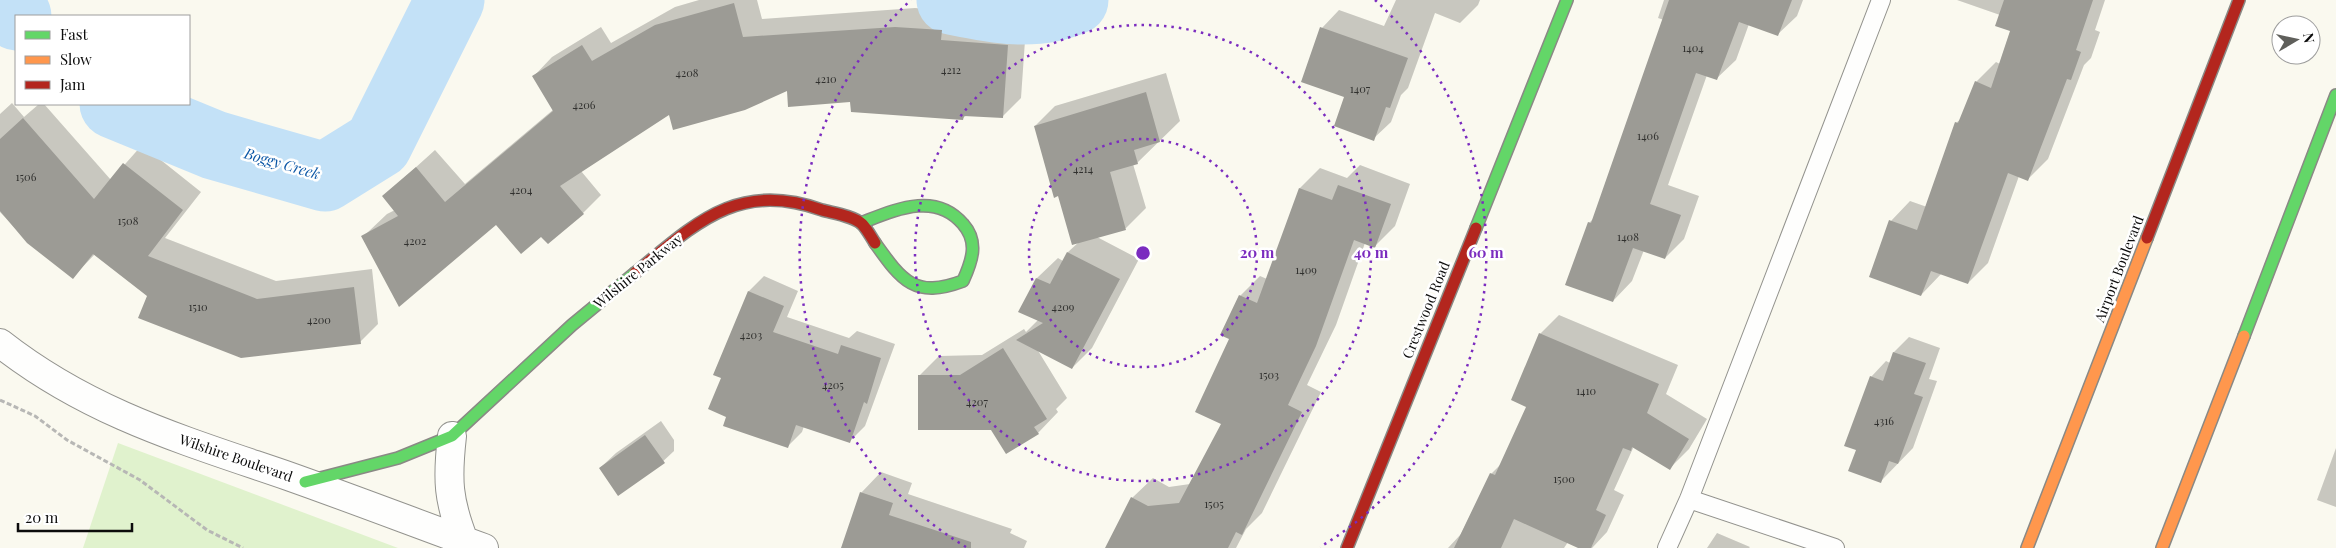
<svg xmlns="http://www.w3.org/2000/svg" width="2336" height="548" font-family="'Playfair Display',serif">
<rect width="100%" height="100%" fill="#faf9ef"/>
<path fill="#e0f2cd" d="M118 443 398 548H83Z"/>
<path fill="#0003" d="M699 0H757L762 19 915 8 960 12 959 22 1026 26 1021 98 1002 117 967 115 963 118 788 89 669 114 581 171 601 195 583 213 542 235 496 224 367 233 387 214 395 210 384 196 435 150 465 184 554 109 534 76 552 57 601 27 611 43 675 7Z
M1396 0H1480L1478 5 1460 23 1435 13 1408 88 1401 95 1391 122 1373 139 1346 96 1322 28 1339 10 1384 26Z
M1664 0H1803L1797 16 1777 35 1749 24 1736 60 1716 79 1707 75 1668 185 1699 196 1684 239 1665 258 1644 250 1632 281 1613 301 1589 223 1595 217 1664 20 1658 18Z
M1957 0H2105L2095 30 2100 32 2091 58 2084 65 2048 159 2028 179 2019 176 1988 263 1968 283 1942 273 1921 295 1891 221 1910 201 1927 207 1956 123 1962 118 1976 82 1996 62 2000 64 2011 30 2000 15Z
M1166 73 1180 121 1137 163 1133 164 1146 208 1126 228 1097 237 1139 259 1092 348 1072 368 1037 349 1067 398 1056 409 1058 412 1038 433 991 428 919 376 939 356 982 355 1024 329 1026 332 1038 320 1020 312 1037 278 1058 258 1063 261 1068 252 1079 242 1059 195 1035 126 1055 106Z
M12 103 24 117 39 104H44L111 180 142 145 201 192 165 238 276 281 372 269 378 324 360 342 149 295 95 254 73 277 28 242 0 212V114Z
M1360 165 1410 184 1395 226 1374 247 1365 243 1336 325 1307 385 1321 392 1262 513 1246 529 1236 548H1112L1132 498 1153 478 1169 487 1190 484 1223 423 1230 338 1240 296 1260 276 1267 279 1300 188 1320 168 1347 178Z
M764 276 798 291 787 317 849 338 857 331 895 344 865 426 850 441 804 426 802 432 787 447 728 416 723 378 714 374 749 291Z
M1559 315 1678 365 1666 394 1707 419 1689 449 1670 468 1634 446 1614 490 1624 495 1607 532 1592 548H1581L1568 542 1564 548H1448L1461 534 1491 474 1502 463 1528 406 1540 334Z
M1909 337 1940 348 1929 379 1937 381 1913 448 1881 481 1858 449 1871 377 1886 361 1890 363 1894 352Z
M661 421 674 440V451L658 466 600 468 616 453Z
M2336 448V507L2317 500Z
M881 472 912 483 908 494 1012 529 1010 533 1027 541 1024 548H843L861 493Z
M1717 533 1750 547 1749 548H1707Z"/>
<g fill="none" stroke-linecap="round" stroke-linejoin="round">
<path stroke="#c3e1f7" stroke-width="69" d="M951 0C990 8 1035 18 1074 0
M0 4 10 8 17 16
M114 104 214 145 325 177 378 144 450 0"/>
</g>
<path fill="#9c9b95" d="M1669 0H1792L1778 36 1739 22 1717 80 1696 73 1650 204 1681 215 1665 259 1633 248 1613 302 1565 285 1588 222 1591 223Z
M2004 0H2093L2076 50 2081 52 2071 80 2067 79 2028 181 2008 173 1968 284 1931 271 1921 296 1869 277 1889 220 1917 230 1955 122 1958 123 1975 81 1991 88 2010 31 1995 26Z
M734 3 743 37 895 27 942 30 941 40 1008 45 1003 118 964 116 963 120 851 112 850 102 788 107 787 91 745 110 673 130 669 115 560 186 584 214 548 244 541 237 521 254 496 225 399 307 361 236 398 216 382 196 416 167 445 202 553 111 532 76 582 45 592 61 655 25Z
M1320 27 1408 58 1390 108 1386 107 1374 141 1334 126 1344 97 1301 82Z
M1146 92 1160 142 1134 150 1138 164 1110 172 1126 230 1072 245 1058 196 1054 198 1034 126Z
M23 118 94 199 123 163 183 210 148 256 257 299 354 287 361 344 241 358 138 318 147 296 93 254 73 279 27 243 0 211V139Z
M1338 185 1391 204 1375 248 1354 240 1316 346 1288 405 1302 412 1242 535 1236 532 1228 548H1105L1131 497 1148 506 1179 503 1221 424 1195 412 1229 339 1220 335 1239 295 1257 303 1299 188 1332 200Z
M1067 252 1120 279 1072 369 1016 340 1043 323 1018 312 1036 278 1050 284Z
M748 291 784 306 773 332 838 354 841 345 881 358 867 404 864 402 850 443 796 425 788 448 723 426 726 417 708 409 721 378 713 375Z
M1539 333 1659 384 1647 413 1689 439 1670 470 1632 447 1631 451 1623 448 1596 510 1606 515 1591 548H1578L1514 519 1501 548H1454L1490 473 1495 475 1526 407 1511 400Z
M1003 348 1047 419 1034 427 1039 434 1006 454 991 430H918V375H960Z
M1893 352 1926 363 1914 394 1923 397 1898 464 1889 461 1881 483 1848 471 1856 450 1844 446 1870 376 1883 381Z
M645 435 665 463 618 496 599 468Z
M860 492 893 503 889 515 971 542V548H841Z"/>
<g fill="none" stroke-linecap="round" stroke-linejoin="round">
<g stroke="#93938e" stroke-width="20">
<path id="lane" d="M1689 499 1835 548
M1667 548 1689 499 1881 0"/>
</g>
<g stroke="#93938e" stroke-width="30">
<path id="street" d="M0 343C89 413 183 440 288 476 353 499 418 524 484 548
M452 436C447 480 448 500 464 541"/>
</g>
<g stroke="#8a8985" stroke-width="14">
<path id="fast" d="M861 223C895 210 935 191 963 224 979 242 972 261 963 281 915 299 902 281 875 243
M1476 228 1567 0
M2244 336 2336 95
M305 482 398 458 452 436 572 325 635 273"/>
</g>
<g stroke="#8a8985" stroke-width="14">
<path id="slow" d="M2027 548 2147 238
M2162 548 2244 336"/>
</g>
<g stroke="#8a8985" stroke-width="14">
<path id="jam" d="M2147 238 2239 0
M635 273C696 223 738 180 822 210 833 213 854 216 862 224 867 229 871 237 875 243
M1347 548 1476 228"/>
</g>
<path stroke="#b7b7b5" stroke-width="3" stroke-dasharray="5 2.5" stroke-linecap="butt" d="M0 400 35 416 67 440 140 480 207 530 243 548"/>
<use href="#lane" stroke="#fefefd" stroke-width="18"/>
<use href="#street" stroke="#fefefd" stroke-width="28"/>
<use href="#fast" stroke="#63d668" stroke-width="11"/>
<use href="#slow" stroke="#ff974d" stroke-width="11"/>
<use href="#jam" stroke="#b3261e" stroke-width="11"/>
</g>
<g fill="none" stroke="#7b2cbf" stroke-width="2.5" stroke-dasharray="2.5 5">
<circle cx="1143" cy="253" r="114"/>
<circle cx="1143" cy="253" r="228"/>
<path d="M966 547A343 343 0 0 1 911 0M1375 0A343 343 0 0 1 1320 547"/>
</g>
<g text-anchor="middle" stroke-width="5" stroke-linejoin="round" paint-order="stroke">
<g font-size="11" fill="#30302e">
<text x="1693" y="52">1404</text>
<text x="951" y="74">4212</text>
<text x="687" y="77">4208</text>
<text x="826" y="83">4210</text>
<text x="1360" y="93">1407</text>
<text x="584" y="109">4206</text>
<text x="1648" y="140">1406</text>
<text x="1083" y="173">4214</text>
<text x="26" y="181">1506</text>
<text x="521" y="194">4204</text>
<text x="128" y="225">1508</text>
<text x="1628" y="241">1408</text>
<text x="415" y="245">4202</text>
<text x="1306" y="274">1409</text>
<text x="198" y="311">1510</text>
<text x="1063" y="311">4209</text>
<text x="319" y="324">4200</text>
<text x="751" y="339">4203</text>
<text x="1269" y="379">1503</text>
<text x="833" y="389">4205</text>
<text x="1586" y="395">1410</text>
<text x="977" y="406">4207</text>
<text x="1884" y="425">4316</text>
<text x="1564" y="483">1500</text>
<text x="1214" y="508">1505</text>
</g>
<g font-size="14" fill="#0c0c0c" stroke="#fff">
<text transform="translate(2119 269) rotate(-69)" y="5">Airport Boulevard</text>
<text transform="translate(638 271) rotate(-39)" y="5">Wilshire Parkway</text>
<text transform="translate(1426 310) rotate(-68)" y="5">Crestwood Road</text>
<text transform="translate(236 458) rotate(19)" y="5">Wilshire Boulevard</text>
</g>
<g font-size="15" font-style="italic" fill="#0c57a6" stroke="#fff">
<text transform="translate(282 164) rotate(16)" y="5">Boggy Creek</text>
</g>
</g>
<circle cx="1143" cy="253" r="8" fill="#7b2cbf" stroke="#fff" stroke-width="2.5"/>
<g font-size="15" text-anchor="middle" font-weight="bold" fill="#7b2cbf" stroke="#fff" stroke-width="5" stroke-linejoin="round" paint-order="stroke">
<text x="1257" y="258">20 m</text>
<text x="1371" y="258">40 m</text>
<text x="1486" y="258">60 m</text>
</g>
<rect x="15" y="15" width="175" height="90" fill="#ffffff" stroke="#9e9e9e"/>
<rect x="25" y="31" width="25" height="8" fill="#63d668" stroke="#9e9e9e"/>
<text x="60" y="40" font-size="15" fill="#0c0c0c">Fast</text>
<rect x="25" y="56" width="25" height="8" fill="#ff974d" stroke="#9e9e9e"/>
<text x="60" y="65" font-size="15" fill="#0c0c0c">Slow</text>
<rect x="25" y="81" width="25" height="8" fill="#b3261e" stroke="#9e9e9e"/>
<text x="60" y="90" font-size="15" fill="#0c0c0c">Jam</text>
<g transform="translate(2296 40) rotate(81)"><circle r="24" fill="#ffffff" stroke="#9e9e9e"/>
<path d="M0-4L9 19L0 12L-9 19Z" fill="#5f5f5b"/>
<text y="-8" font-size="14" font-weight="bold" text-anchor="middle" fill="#0c0c0c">N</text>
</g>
<path d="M18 523v8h114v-8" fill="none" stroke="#0c0c0c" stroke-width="2.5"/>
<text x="25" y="523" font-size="15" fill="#0c0c0c" stroke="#ffffff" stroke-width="4" paint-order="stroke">20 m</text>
</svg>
